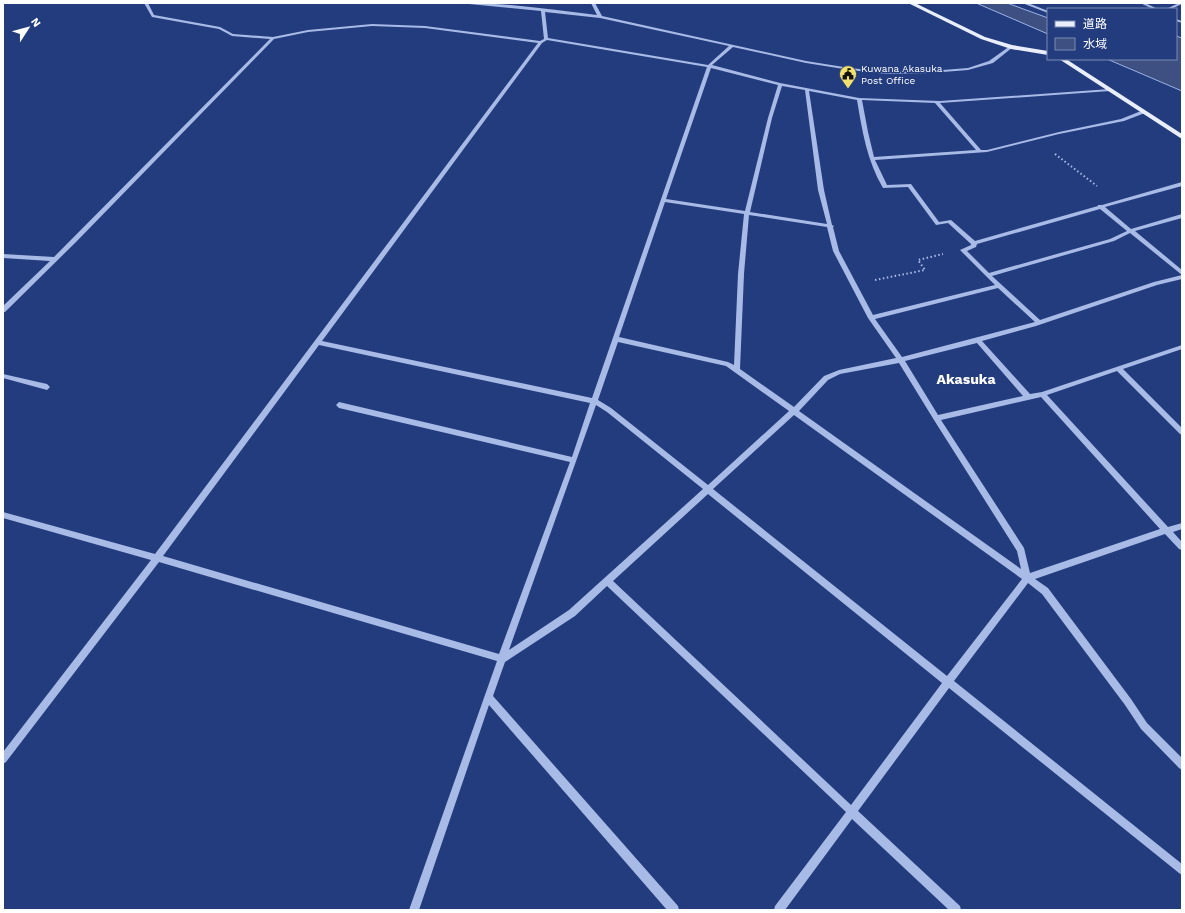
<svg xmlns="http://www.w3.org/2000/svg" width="1185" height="913" font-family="'Work Sans','Noto Sans JP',sans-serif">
<rect width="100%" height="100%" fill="#233c7e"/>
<path fill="#3d5081" stroke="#9cb3e7" d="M976 3H1007L1048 18V34Z
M1176 36 1182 38V91L1107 59H1176Z"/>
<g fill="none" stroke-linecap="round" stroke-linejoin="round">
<path stroke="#a8bae6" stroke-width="2" stroke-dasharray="1.5 2.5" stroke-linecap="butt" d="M1055 154 1097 186
M875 280 925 270 918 260 943 254"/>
<path fill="#a8bae6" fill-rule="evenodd" d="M144 3H148L154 15 220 27 233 34 273 37 308 30 372 24 425 26 540 41 544 39 541 11 469 4 467 3C511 3 554 10 597 15L591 3H595L602 16 806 61 850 68 887 72 930 71 968 68 989 61 1010 46 1013 47 993 63 968 70 930 73 887 74 850 70 806 63 733 47 712 65 780 83 859 98 940 101 1110 89 1112 90 1110 91 940 103 981 150H987L1059 132 1121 119 1141 111H1145V113L1124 121 1059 134 987 152 875 160 887 185 911 184 939 222 951 220 975 241 1098 206V205H1102L1182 182V186L1105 207 1131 229 1182 214V218L1135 231 1182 270V275L1130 233 1114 241 992 276 1040 320 1154 282 1182 275V279L1157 285 1036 326 982 341 1030 394 1042 392 1182 345V349L1123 369 1182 428V435L1180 434 1117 371 1047 395 1168 527 1182 523V529L1173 532 1182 542V550L1179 549 1165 534 1035 579 1048 588 1131 699 1147 723 1182 758V770L1179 768 1141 729 1125 705 1042 594 1028 583 954 681 1182 864V875L1179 873 949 688 858 811 960 906 961 910H949L852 819 785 910H774L775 906 846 812 607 586 575 616 505 662 493 696 678 906 679 910H667L489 705 419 910H409L497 661 159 562 6 762 3 764V752L151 560 3 518V512L155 554 538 43 425 28 372 26 308 32 274 39 76 242 5 312H3V306L50 261 3 258V254L54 257 270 39 232 36 219 29 152 17ZM545 12 600 18 729 46 708 65 548 38ZM547 40 707 67 592 398 322 341 542 43ZM711 68 778 85 768 118 745 211 666 199ZM782 86 805 90 818 190 827 224 750 212 772 118ZM809 91 857 100C862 130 867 161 883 188L908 187 936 225 948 223 971 244V245L960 250 995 285 873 315 839 251 833 227 834 226 832 225 824 190ZM862 100 935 103 976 150 874 157 868 132ZM665 202 744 214 738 274 734 365 728 362 619 337ZM1100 209 1127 231 1110 239 989 273 967 251 976 247 977 244ZM749 215 827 227 833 251 868 318 896 358 839 370 824 376 794 407 740 369 744 274ZM998 288 1035 322 902 357 875 319ZM618 342 726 366 789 411 708 485 611 408 598 400ZM977 343 1023 396 938 415 905 361ZM319 345 590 403 572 457 339 402 336 405 339 408 570 462 499 654 163 556ZM899 363 934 420 1017 551 1021 569 799 411 828 380 840 374ZM1041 397 1160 529 1030 573 1024 548 941 420ZM596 405 607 412 703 489 569 610 509 650ZM794 415 1022 579 947 676 713 489ZM708 494 942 683 851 805 613 581Z
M1022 3H1028L1048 11V13Z
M1140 3H1145L1158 9H1153Z
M1179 3H1182V4L1171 9H1166Z
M1176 19 1182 21V23L1176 21Z
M3 374 47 384 50 387 47 390 3 378Z"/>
<path fill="#e9eefd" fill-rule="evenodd" d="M908 3H915L985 37 1012 45 1048 51V55L1011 49 981 39Z
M1059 59H1066L1182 134V139Z"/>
</g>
<defs>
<g id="civic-pin" transform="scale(0.9)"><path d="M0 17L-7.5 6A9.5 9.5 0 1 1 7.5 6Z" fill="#f1e06b" stroke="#233c7e"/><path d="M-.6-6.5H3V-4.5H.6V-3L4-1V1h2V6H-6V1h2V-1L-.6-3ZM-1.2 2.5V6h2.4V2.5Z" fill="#111"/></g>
</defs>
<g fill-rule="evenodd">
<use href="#civic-pin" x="848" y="74"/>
</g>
<g text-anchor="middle" stroke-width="3" stroke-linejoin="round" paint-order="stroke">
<g font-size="10" fill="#fff" stroke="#233c7e" text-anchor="start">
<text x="861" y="72">Kuwana Akasuka<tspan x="861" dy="12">Post Office</tspan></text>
</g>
<g font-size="14" font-weight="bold" fill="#fff" stroke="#233c7e">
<text x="966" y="384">Akasuka</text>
</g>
</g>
<rect width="1185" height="913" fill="none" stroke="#ffffff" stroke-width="8"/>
<rect x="1047" y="8" width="130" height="52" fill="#233c7e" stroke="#7b8ab2"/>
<rect x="1055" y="21" width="20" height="6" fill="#e9eefd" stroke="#7b8ab2"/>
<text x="1083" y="28" font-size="12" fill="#ffffff">道路</text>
<rect x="1055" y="38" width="20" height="12" fill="#3d5081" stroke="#7b8ab2"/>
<text x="1083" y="48" font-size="12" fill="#ffffff">水域</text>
<g transform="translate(28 28) rotate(54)" stroke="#233c7e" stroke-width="3" paint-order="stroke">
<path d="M0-3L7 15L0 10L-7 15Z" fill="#ffffff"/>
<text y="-6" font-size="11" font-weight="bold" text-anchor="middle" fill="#ffffff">N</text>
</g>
</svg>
